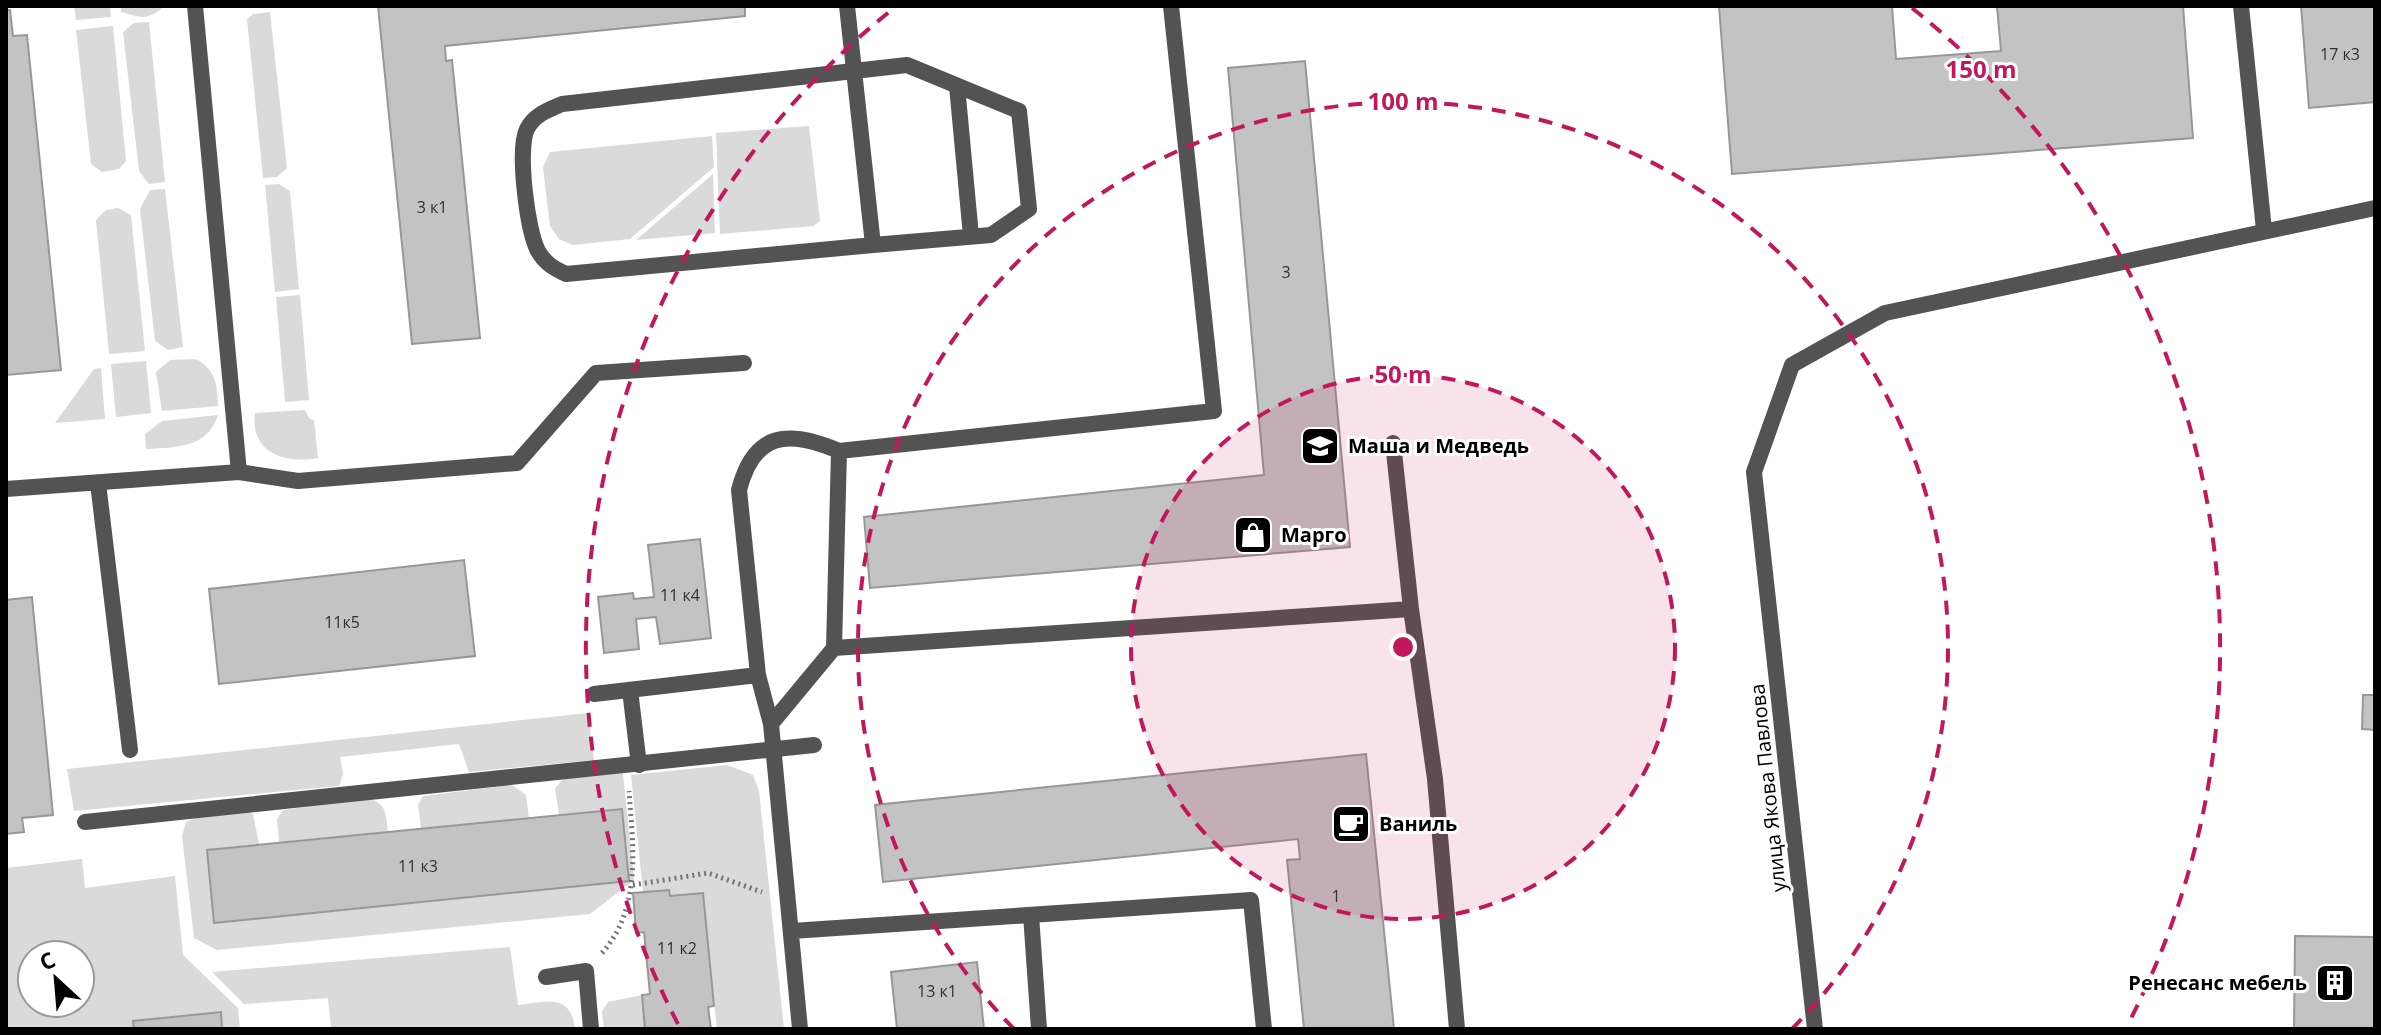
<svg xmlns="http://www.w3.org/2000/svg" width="2381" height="1035" font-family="'Open Sans',sans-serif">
<rect width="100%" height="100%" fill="#fff"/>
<path fill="#dadada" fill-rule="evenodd" d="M74 6H110L111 17 76 20Z
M121 6H165C145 22 141 17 121 12Z
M270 12 287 168 277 177 263 178 247 19 253 14Z
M149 22 165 182 149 184 139 171 123 32 134 23Z
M113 26 126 161 119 169 102 172 91 164 76 30Z
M809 126 820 221 813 226 720 234 716 133Z
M712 136 714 167 630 239 573 245 559 239 550 226 543 167 550 152Z
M713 174 715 233 636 240Z
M279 184 290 191 299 289 275 292 265 185Z
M165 189 183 347 168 350 155 341 140 209 150 190Z
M118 208 131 215 145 351 109 354 96 220 106 210Z
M300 295 309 400 285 402 276 297Z
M196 359C216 370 217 384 218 406L162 411 156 372 170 360Z
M146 361 151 413 116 417 111 364Z
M101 368 105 419 55 423 94 369Z
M305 410 309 418 314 420 318 458C285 464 250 453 255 413Z
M218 415C207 449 176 447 146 449L145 434 162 421Z
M588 713 594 760 469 772 459 744 340 757 343 774 339 786 74 811 67 769Z
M727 765 753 775 759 791 784 1029H717L703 893 670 896 669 890 643 892 631 775Z
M623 773 634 880 590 914 217 950 194 938 182 836 186 822C203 814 235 805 253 814L259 844 207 850 215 923 628 882 622 809 559 815 555 788 564 778Z
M512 785 526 795 529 818 421 829 418 805 423 796Z
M370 799C387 804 386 815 388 832L279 842 277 819 283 810Z
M82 859 85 888 175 876 183 955 238 1008 240 1029H222L220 1012 134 1021V1029H6V868ZM32 955H80V1003H32Z
M510 947 518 1005C545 1002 571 992 575 1029H331L328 998 244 1004 212 972Z
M642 995 645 1029H604L602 1011 608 1002Z"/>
<path fill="#c3c3c3" stroke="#979797" stroke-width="2" d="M378 6H745V16L445 46 446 61 452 60 480 338 412 344Z
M1719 6H1892L1896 59 2001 51 1997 6H2183L2193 138 1732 174Z
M2301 6H2375V102L2309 108Z
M6 10H10L13 36 27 35 61 370 6 375Z
M1305 61 1350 547 870 588 864 517 1264 475 1228 68Z
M700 539 711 638 660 644 656 617 636 619 639 649 604 653 598 597 633 593 634 599 654 597 648 545Z
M464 560 475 656 219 684 209 589Z
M32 597 53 815 22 818 24 832 6 834V600Z
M2363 695H2375V730L2362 729Z
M1366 754 1394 1029H1304L1287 860 1300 859 1298 839 883 882 875 805Z
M622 809 629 881 214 923 207 850Z
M669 890 670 896 703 893 714 1006 708 1007 711 1029H645L642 995 650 994 644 932 636 933 633 893Z
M2295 936 2375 937V1029H2294Z
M977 962 984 1029H897L891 972Z
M221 1012 222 1029H134L133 1021Z"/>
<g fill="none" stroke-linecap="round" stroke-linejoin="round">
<path stroke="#757575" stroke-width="5" stroke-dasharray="2 4" stroke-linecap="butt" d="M633 885 708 873 762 892
M602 953C642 908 633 846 629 791"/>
<path stroke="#535353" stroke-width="16" d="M195 6 239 472
M847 6 873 245 566 274C553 268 545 263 538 251 527 230 517 149 527 129 534 115 548 110 562 104L907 65 1019 111 1029 209 991 235 873 245
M2241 6 2264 230
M957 86 971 236
M1393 443 1411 609 1435 779 1457 1029
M98 483 130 750
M6 489 239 472 298 481 517 463 596 373 744 363
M834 648 1411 609
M630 690 639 765
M594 694 758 675
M771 724 758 675 739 490C754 432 788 429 839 451
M85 822 814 745
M1031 915 1039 1029
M792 931 1251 900 1264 1029
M546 977 586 971 591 1029
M800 1029 771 724 834 648 839 451 1214 411 1171 6
M1815 1029 1754 472 1792 365 1885 313 2375 208"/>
</g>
<circle cx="1403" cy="647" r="272" fill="#c2185b" fill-opacity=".12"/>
<g fill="none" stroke="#c2185b" stroke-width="4" stroke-dasharray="14 10">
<circle cx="1403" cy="647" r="272"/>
<path d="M1014 1029A545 545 0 1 1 1792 1029"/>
<path d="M678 1024A817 817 0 0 1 894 8M1912 8A817 817 0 0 1 2128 1024"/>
</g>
<defs>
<g id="school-square" transform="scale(2)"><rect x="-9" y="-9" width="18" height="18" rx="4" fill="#000" stroke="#fff"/><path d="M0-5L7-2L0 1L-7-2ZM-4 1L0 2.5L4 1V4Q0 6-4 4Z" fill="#fff"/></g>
<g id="shop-square" transform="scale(2)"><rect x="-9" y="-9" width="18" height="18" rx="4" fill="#000" stroke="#fff"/><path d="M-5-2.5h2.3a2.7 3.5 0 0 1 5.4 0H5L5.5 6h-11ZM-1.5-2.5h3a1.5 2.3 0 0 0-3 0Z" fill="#fff"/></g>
<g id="cafe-square" transform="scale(2)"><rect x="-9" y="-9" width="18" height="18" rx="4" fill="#000" stroke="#fff"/><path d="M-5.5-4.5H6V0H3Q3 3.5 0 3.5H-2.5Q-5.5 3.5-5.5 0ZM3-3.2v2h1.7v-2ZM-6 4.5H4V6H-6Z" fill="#fff"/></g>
<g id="building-square" transform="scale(2)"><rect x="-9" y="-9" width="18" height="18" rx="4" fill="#000" stroke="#fff"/><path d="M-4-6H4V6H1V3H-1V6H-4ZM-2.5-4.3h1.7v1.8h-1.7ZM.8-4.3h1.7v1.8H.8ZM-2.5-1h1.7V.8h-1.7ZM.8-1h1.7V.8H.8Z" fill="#fff"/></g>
</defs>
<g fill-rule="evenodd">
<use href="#school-square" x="1320" y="446"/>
<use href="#shop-square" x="1253" y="535"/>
<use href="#cafe-square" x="1351" y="824"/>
<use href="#building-square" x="2335" y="983"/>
</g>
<g text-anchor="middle" stroke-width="6" stroke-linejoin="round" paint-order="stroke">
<g font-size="16" fill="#313131">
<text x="2340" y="60">17 к3</text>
<text x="432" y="213">3 к1</text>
<text x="1286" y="278">3</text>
<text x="680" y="601">11 к4</text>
<text x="342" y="628">11к5</text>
<text x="418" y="872">11 к3</text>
<text x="1336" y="902">1</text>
<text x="677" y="954">11 к2</text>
<text x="937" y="997">13 к1</text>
</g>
<g font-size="20" font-weight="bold" fill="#000" stroke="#fff" text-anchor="start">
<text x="1348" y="453">Маша и Медведь</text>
<text x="1281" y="542">Марго</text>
<text x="1379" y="831">Ваниль</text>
<text x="2307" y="990" text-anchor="end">Ренесанс мебель</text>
</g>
<g font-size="20" fill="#000" stroke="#fff">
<text transform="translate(1768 788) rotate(-96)" y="7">улица Якова Павлова</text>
</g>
</g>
<circle cx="1403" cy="647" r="12" fill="#c2185b" stroke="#fff" stroke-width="4"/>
<g font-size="24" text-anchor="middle" font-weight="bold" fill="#c2185b" stroke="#fff" stroke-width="6" stroke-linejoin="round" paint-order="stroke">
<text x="1981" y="78">150 m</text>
<text x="1403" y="110">100 m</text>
<text x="1403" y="383">50 m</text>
</g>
<rect width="2381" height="1035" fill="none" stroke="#000000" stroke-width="16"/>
<g transform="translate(56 979) rotate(334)"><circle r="38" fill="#ffffff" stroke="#999999" stroke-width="2"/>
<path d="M0-6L14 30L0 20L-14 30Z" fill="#000000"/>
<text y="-12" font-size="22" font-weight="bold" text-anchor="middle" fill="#000000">С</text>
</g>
</svg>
